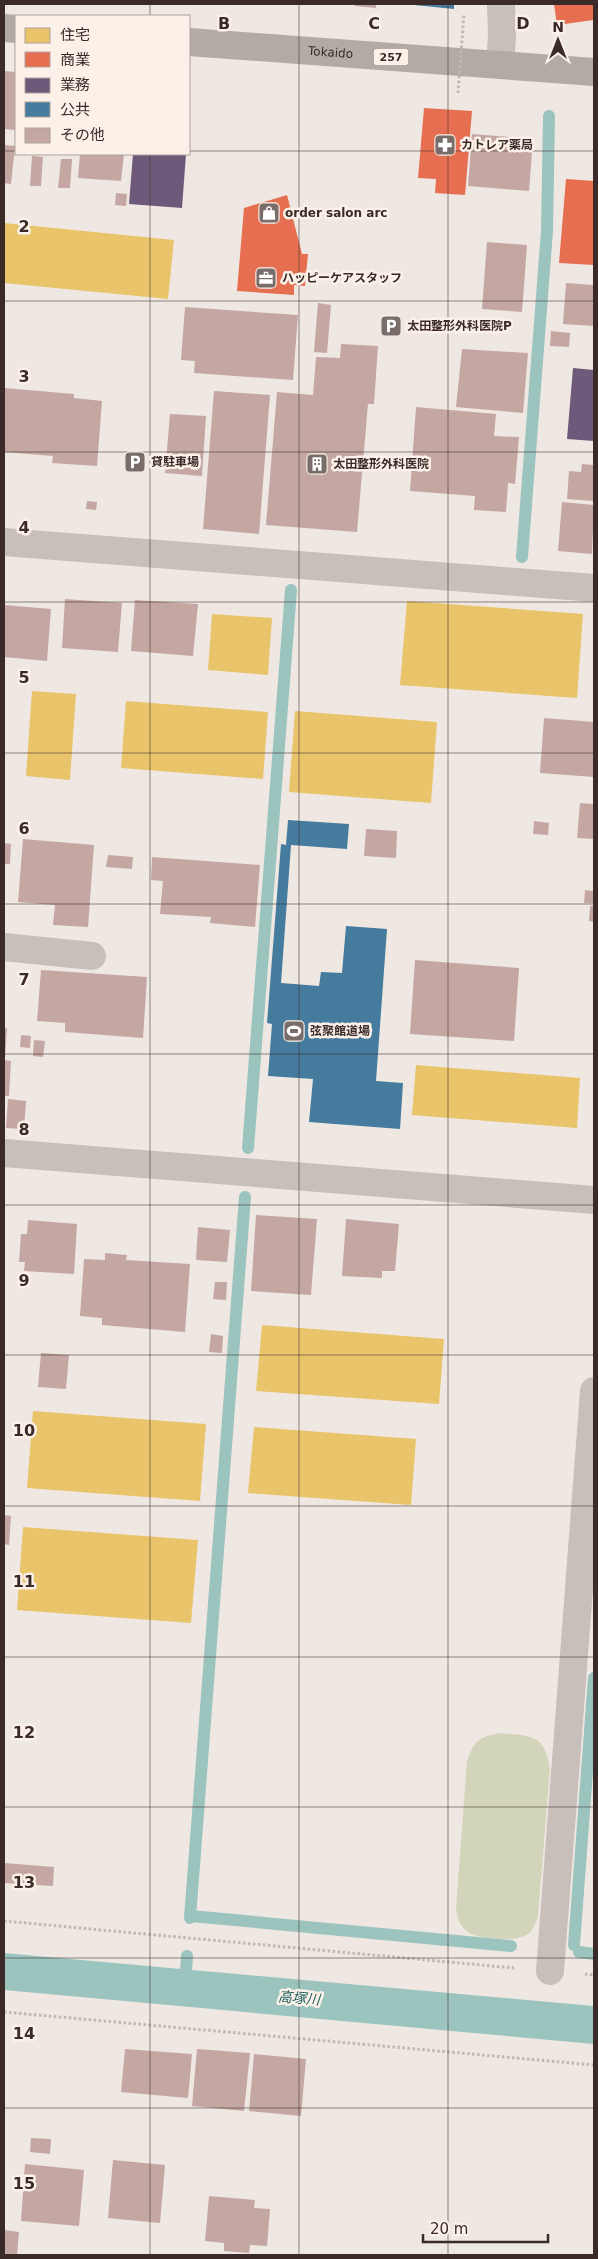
<svg xmlns="http://www.w3.org/2000/svg" width="598" height="2259" font-family="'DejaVu Sans','Noto Sans JP',sans-serif">
<rect width="100%" height="100%" fill="#efe7e2"/>
<path fill="#d3d5ba" d="M500 1733C532 1736 545 1734 550 1769L538 1916C535 1925 532 1934 522 1937 511 1941 478 1939 468 1932 459 1926 457 1917 456 1908L467 1761C474 1740 480 1737 500 1733Z"/>
<path fill="#9cc4bf" d="M4 1953 594 2006V2044L4 1990Z"/>
<path fill="#e9c46a" d="M4 223 174 240 168 299 4 283Z
M407 601 583 614 577 698 400 685Z
M212 614 272 618 268 675 208 670Z
M32 691 76 694 70 780 26 776Z
M126 701 268 712 263 779 121 768Z
M295 711 437 722 431 803 289 792Z
M416 1065 580 1078 577 1128 412 1115Z
M262 1325 444 1339 439 1404 256 1391Z
M33 1411 206 1424 200 1501 27 1488Z
M254 1427 416 1439 411 1505 248 1493Z
M23 1527 198 1540 191 1623 17 1610Z"/>
<path fill="#e76f51" d="M554 4H594V20L557 25Z
M424 108 472 111 465 195 435 193 436 179 418 178Z
M566 179 594 181V265L559 263Z
M287 195 302 254H308L305 286 294 285V295L237 291 244 208Z"/>
<path fill="#6d597a" d="M133 154H186L182 208 129 204Z
M573 368 594 370V441L567 439Z"/>
<path fill="#457b9d" d="M404 4H454V9Z
M288 820 349 824 347 849 291 845 281 983 319 986 321 972 342 973 346 926 387 929 376 1081 403 1083 400 1129 309 1122 313 1079 268 1076 272 1024 267 1023 281 844 286 845Z"/>
<g fill="none" stroke-linecap="round" stroke-linejoin="round">
<path stroke="#9cc4bf" stroke-width="12" d="M522 557 547 231 549 116
M248 1148 291 590
M191 1916 511 1946
M190 1918 245 1197
M574 1945 594 1678
M579 1952 594 1954
M185 1986 187 1956"/>
</g>
<path fill="#c4a7a2" d="M355 4H376V8L355 6Z
M4 71 16 72V130L4 129Z
M472 134 533 139 529 191 468 186Z
M4 145 15 146 11 184 4 183Z
M80 154H124L121 181 78 178Z
M32 156 43 157 41 186H30Z
M61 159H72L70 188H58Z
M116 193 127 194 126 206 115 205Z
M487 242 527 245 522 312 482 309Z
M566 283 594 285V326L563 324Z
M318 303 331 305 327 353 314 352Z
M185 307 298 315 293 380 194 373 195 361 181 360Z
M551 331 570 333 569 347 550 346Z
M341 344 378 346 374 404H368L357 532 266 525 277 392 313 395 316 357 340 358Z
M462 349 528 353 523 413 456 407Z
M4 388 74 394V398L102 401 97 466 52 463 53 456 4 452Z
M214 391 270 395 259 534 203 529Z
M416 407 496 414 494 436 519 437 515 484 508 483 506 512 474 510 475 496 410 491Z
M170 414 206 416 202 476 165 473Z
M582 464 594 465 593 501 567 499 569 471 581 472Z
M87 501 97 502 96 510 86 509Z
M562 502 594 505 592 554 558 551Z
M65 599 122 603 118 652 62 648Z
M135 600 198 604 193 656 131 651Z
M4 605 51 609 47 661 4 657Z
M544 718 594 722V777L540 773Z
M580 803 594 804V839L577 838Z
M534 821 549 823 548 835 533 834Z
M366 829 397 831 396 858 364 856Z
M23 839 94 845 88 927 53 925 55 905 18 902Z
M4 843 11 844 10 864H4Z
M108 855 133 857 132 869 106 867Z
M152 857 260 865 255 927 210 923 211 917 160 914 163 881 151 880Z
M585 890 594 891V903H584Z
M590 906H594V922L589 921Z
M415 960 519 968 514 1041 410 1034Z
M41 970 147 977 143 1038 65 1032V1023L37 1021Z
M4 1028H7L5 1058H4Z
M21 1035 31 1036 30 1048 20 1047Z
M34 1040 45 1041 43 1057 33 1056Z
M4 1060 11 1061 9 1096H4Z
M8 1099 26 1101 24 1129 6 1128Z
M256 1215 317 1219 311 1295 251 1291Z
M346 1219 399 1224 395 1271H382V1278L342 1276Z
M28 1220 77 1224 74 1274 24 1271 25 1262H19L21 1234H27Z
M198 1227 230 1230 227 1262 196 1260Z
M105 1253 127 1255 126 1260 190 1264 185 1332 102 1325V1318L80 1316 84 1259 105 1260Z
M215 1282H227L226 1300 213 1299Z
M211 1334 223 1336 222 1353 209 1352Z
M41 1353 69 1355 66 1389 38 1387Z
M4 1515 11 1516 9 1545 4 1544Z
M4 1863 54 1867 53 1886 4 1883Z
M125 2049 192 2054 188 2098 121 2092Z
M197 2049 250 2053 244 2111 192 2106Z
M254 2054 306 2059 301 2116 249 2111Z
M31 2138 51 2139 50 2154 30 2152Z
M113 2160 165 2165 160 2223 108 2218Z
M25 2164 84 2170 79 2226 21 2221Z
M209 2196 255 2200 254 2208 270 2209 267 2246 250 2245 249 2253 224 2251V2243L205 2241Z
M4 2230 19 2232 17 2255H4Z"/>
<g fill="none" stroke-linecap="round" stroke-linejoin="round">
<path stroke="#c1b7b2" stroke-width="3" stroke-dasharray="2.5 2.5" stroke-linecap="butt" d="M4 1921 514 1968
M585 1974 594 1975
M4 2012 594 2065"/>
<path stroke="#c8bfba" stroke-width="28" d="M500 65 502 36 501 4
M4 542 594 588
M4 947 92 956
M4 1153 594 1200
M550 1971 594 1391"/>
<g stroke="#b2aaa5" stroke-width="28">
<path d="M4 28 16 29"/>
<path id="s1" d="M189 42 594 72"/>
</g>
<path stroke="#c1b7b2" stroke-width="3" stroke-dasharray="2.5 2.5" stroke-linecap="butt" d="M458 93 464 14"/>
</g>
<path fill="none" stroke="#3a2b28" stroke-width="1" stroke-opacity="0.55" d="M150 4V16M299 4V2255M448 4V2255M4 151H16M189 151H594M150 154V2255M4 301H594M4 452H594M4 602H594M4 753H594M4 904H594M4 1054H594M4 1205H594M4 1355H594M4 1506H594M4 1657H594M4 1807H594M4 1958H594M4 2108H594"/>
<defs>
<g id="pharmacy-square" transform="scale(1.125)"><rect x="-9" y="-9" width="18" height="18" rx="4" fill="#796d69" stroke="#fcf1e9"/><path d="M-2-6h4v4h4v4h-4v4h-4v-4h-4v-4h4Z" fill="#fff"/></g>
<g id="shop-square" transform="scale(1.125)"><rect x="-9" y="-9" width="18" height="18" rx="4" fill="#796d69" stroke="#fcf1e9"/><path d="M-5-2.5h2.3a2.7 3.5 0 0 1 5.4 0H5L5.5 6h-11ZM-1.5-2.5h3a1.5 2.3 0 0 0-3 0Z" fill="#fff"/></g>
<g id="office-square" transform="scale(1.125)"><rect x="-9" y="-9" width="18" height="18" rx="4" fill="#796d69" stroke="#fcf1e9"/><path d="M-6-3h4V-5.5h4V-3h4V5H-6ZM-1-4.5V-3h2v-1.5ZM-6 0V1H6V0Z" fill="#fff"/></g>
<g id="parking-square" transform="scale(1.125)"><rect x="-9" y="-9" width="18" height="18" rx="4" fill="#796d69" stroke="#fcf1e9"/><path d="M-3.5-5.5H1a3.5 3.5 0 0 1 0 7H-1V5.5H-3.5ZM-1-3.4V-.6H.8a1.4 1.4 0 0 0 0-2.8Z" fill="#fff"/></g>
<g id="building-square" transform="scale(1.125)"><rect x="-9" y="-9" width="18" height="18" rx="4" fill="#796d69" stroke="#fcf1e9"/><path d="M-4-6H4V6H1V3H-1V6H-4ZM-2.5-4.3h1.7v1.8h-1.7ZM.8-4.3h1.7v1.8H.8ZM-2.5-1h1.7V.8h-1.7ZM.8-1h1.7V.8H.8Z" fill="#fff"/></g>
<g id="stadium-square" transform="scale(1.125)"><rect x="-9" y="-9" width="18" height="18" rx="4" fill="#796d69" stroke="#fcf1e9"/><path d="M0-5a6.5 5 0 1 0 0 10a6.5 5 0 1 0 0-10ZM-3.5-1.8h7v3.6h-7Z" fill="#fff"/></g>
</defs>
<g fill-rule="evenodd">
<use href="#pharmacy-square" x="445" y="145"/>
<use href="#shop-square" x="269" y="213"/>
<use href="#office-square" x="266" y="278"/>
<use href="#parking-square" x="391" y="326"/>
<use href="#parking-square" x="135" y="462"/>
<use href="#building-square" x="317" y="464"/>
<use href="#stadium-square" x="294" y="1031"/>
</g>
<g text-anchor="middle" stroke-width="5" stroke-linejoin="round" paint-order="stroke">
<rect fill="#fcf1e9" stroke="#746662" stroke-width="1" x="373.5" y="48.5" width="35" height="17" rx="4"/>
<g font-size="11" font-weight="bold" fill="#3a2b28">
<text x="391" y="61">257</text>
</g>
<g font-size="12" fill="#3a2b28" stroke="#fcf1e9">
<text dy="4" stroke="none"><textPath href="#s1" startOffset="142">Tokaido</textPath></text>
</g>
<g font-size="12" font-weight="bold" fill="#3a2b28" stroke="#fcf1e9" text-anchor="start">
<text x="461" y="149">カトレア薬局</text>
<text x="285" y="217">order salon arc</text>
<text x="282" y="282">ハッピーケアスタッフ</text>
<text x="407" y="330">太田整形外科医院P</text>
<text x="151" y="466">貸駐車場</text>
<text x="333" y="468">太田整形外科医院</text>
<text x="310" y="1035">弦聚館道場</text>
</g>
<g font-size="14" font-style="italic" fill="#19605c" stroke="#fcf1e9">
<text transform="translate(299 1998) rotate(5)" y="5">高塚川</text>
</g>
</g>
<g font-size="16" text-anchor="middle" font-weight="bold" fill="#3a2b28" stroke="#fcf1e9" stroke-width="5" stroke-linejoin="round" paint-order="stroke">
<text x="224" y="29">B</text>
<text x="374" y="29">C</text>
<text x="523" y="29">D</text>
<text x="24" y="232">2</text>
<text x="24" y="382">3</text>
<text x="24" y="533">4</text>
<text x="24" y="683">5</text>
<text x="24" y="834">6</text>
<text x="24" y="985">7</text>
<text x="24" y="1135">8</text>
<text x="24" y="1286">9</text>
<text x="24" y="1436">10</text>
<text x="24" y="1587">11</text>
<text x="24" y="1738">12</text>
<text x="24" y="1888">13</text>
<text x="24" y="2039">14</text>
<text x="24" y="2189">15</text>
</g>
<rect width="598" height="2259" fill="none" stroke="#3a2b28" stroke-width="10"/>
<rect x="15" y="15" width="175" height="140" fill="#fcf1e9" stroke="#aea29c"/>
<rect x="25" y="28" width="25" height="15" fill="#e9c46a" stroke="#aea29c"/>
<text x="60" y="40" font-size="15" fill="#3a2b28">住宅</text>
<rect x="25" y="52" width="25" height="15" fill="#e76f51" stroke="#aea29c"/>
<text x="60" y="65" font-size="15" fill="#3a2b28">商業</text>
<rect x="25" y="78" width="25" height="15" fill="#6d597a" stroke="#aea29c"/>
<text x="60" y="90" font-size="15" fill="#3a2b28">業務</text>
<rect x="25" y="102" width="25" height="15" fill="#457b9d" stroke="#aea29c"/>
<text x="60" y="115" font-size="15" fill="#3a2b28">公共</text>
<rect x="25" y="128" width="25" height="15" fill="#c4a7a2" stroke="#aea29c"/>
<text x="60" y="140" font-size="15" fill="#3a2b28">その他</text>
<g transform="translate(558 40)" stroke="#fcf1e9" stroke-width="4" paint-order="stroke">
<path d="M0-4L9 19L0 12L-9 19Z" fill="#3a2b28"/>
<text y="-8" font-size="14" font-weight="bold" text-anchor="middle" fill="#3a2b28">N</text>
</g>
<path d="M423 2234v8h125v-8" fill="none" stroke="#3a2b28" stroke-width="2.5"/>
<text x="430" y="2234" font-size="15" fill="#3a2b28" stroke="#fcf1e9" stroke-width="4" paint-order="stroke">20 m</text>
</svg>
